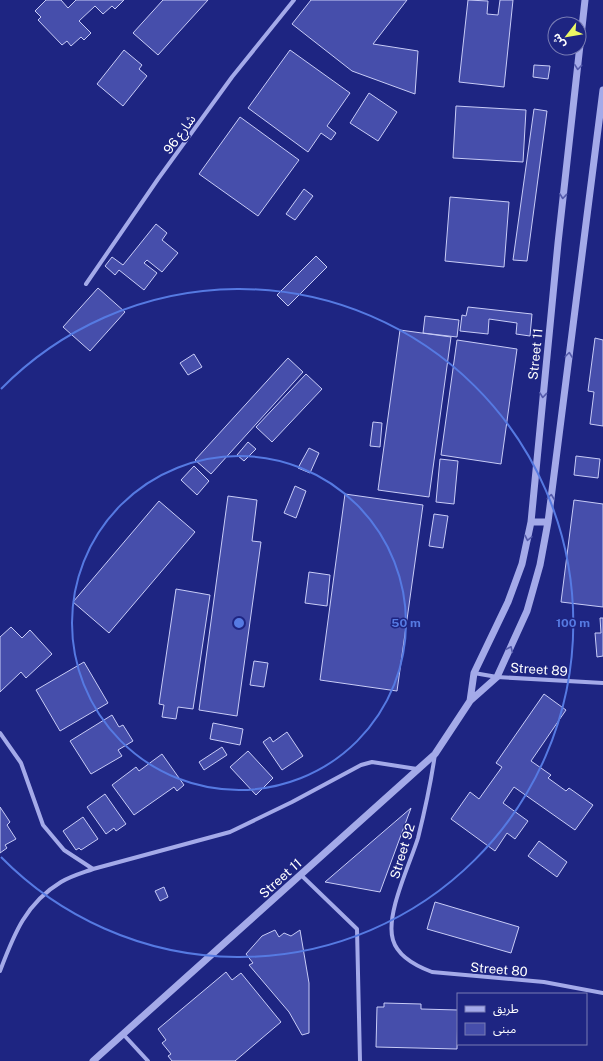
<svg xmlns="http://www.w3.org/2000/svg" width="603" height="1061" font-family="'Public Sans','Noto Sans Arabic',sans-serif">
<rect width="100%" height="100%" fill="#1e2582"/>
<path fill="#464eab" stroke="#c8ccf7" d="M46 0H61L68 8 76 0H124L115 9 112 6 103 14 95 6 79 21 91 33 84 40 81 37 71 46 67 41 62 45 38 20 41 17 35 11Z
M163 0H208L158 55 133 33Z
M311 0H407L373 44 418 51 415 94 352 71 292 24Z
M468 0 488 1 487 14 498 15 500 0H513L504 87 459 82Z
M124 50 142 65 139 69 147 76 123 106 97 84Z
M290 50 350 93 327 126 336 133 331 140 321 133 308 152 248 108Z
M534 65 550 66 548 79 533 77Z
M369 93 397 112 378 141 350 123Z
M456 106 526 110 523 162 453 158Z
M534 109 547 111 527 261 513 260Z
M240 117 299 160 258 216 199 174Z
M304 189 313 196 295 220 286 214Z
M450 197 509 202 504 267 445 261Z
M156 224 167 233 162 240 178 253 162 272 147 260 144 263 157 273 144 290 119 270 115 275 105 266 112 257 123 265Z
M316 256 327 267 288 306 277 295Z
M98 288 125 312 90 351 63 327Z
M468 307 532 314 530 336 516 334 517 323 489 319 488 334 460 331 462 315 466 316Z
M425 316 459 320 457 337 423 333Z
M400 330 451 337 429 497 378 490Z
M595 338 603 340V426L590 424 594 392 588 391Z
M457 340 517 349 501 464 441 455Z
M194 354 202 367 188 375 180 363Z
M288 358 303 372 211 474 195 460Z
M306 374 322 389 272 442 256 427Z
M373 422 382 423 380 447 370 446Z
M248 442 256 449 244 461 237 455Z
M309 448 319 453 310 473 298 468Z
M576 456 600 459 598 478 574 475Z
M440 459 458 461 454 504 436 502Z
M194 466 209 481 197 495 181 480Z
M295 486 306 491 296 518 284 513Z
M345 494 423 505 397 691 320 680Z
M228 496 257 500 252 541 261 542 237 716 199 710Z
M574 500 603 504V607L561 602Z
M159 501 195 532 109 633 73 602Z
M434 514 448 516 443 548 429 546Z
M309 572 330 575 327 606 305 603Z
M176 589 210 595 193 709 178 707 176 719 162 717 164 705 159 704Z
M600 618H603V656L597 657 595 633H601Z
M11 627 22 638 30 630 52 654 26 678 21 672 0 692V637Z
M254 661 268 663 264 687 250 685Z
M84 662 108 703 60 731 36 690Z
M544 694 566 710 531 761 551 775 548 778 566 791 569 788 593 805 575 830 514 787 503 803 528 821 515 839 507 833 495 851 451 819 470 792 479 799 502 767 496 763Z
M112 715 119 727 123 725 133 741 118 750 122 756 91 774 70 741Z
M213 723 243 729 240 745 210 739Z
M287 732 303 756 282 770 263 742 270 737 273 742Z
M222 747 227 755 204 770 199 762Z
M248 751 273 778 256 795 230 767Z
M162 754 184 785 177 791 174 787 134 815 112 785 136 767 139 771Z
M105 794 126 824 116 831 114 828 106 834 87 807Z
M0 807 10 822 7 825 16 839 5 845 7 848 0 853Z
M411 808 380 892 325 882Z
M83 817 98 839 81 850 79 848 76 850 63 831Z
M539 841 567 862 557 877 528 856Z
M164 887 168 897 160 901 155 891Z
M435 902 519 927 511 953 427 929Z
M275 930 279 937 284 933 291 936 300 930 309 983V1033L302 1035 289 1012 249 965 253 963 246 954 262 936Z
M226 972 232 980 241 973 281 1022 235 1061H172L168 1056 171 1054 162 1043 166 1040 158 1029Z
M384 1003 421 1004V1009L458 1010 457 1049 376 1047 377 1007H384Z"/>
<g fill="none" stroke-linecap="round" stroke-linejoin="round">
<path stroke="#a4aae9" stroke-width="4" d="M86 284 158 179 232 77 294 0
M474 673 497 677 603 683
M0 733 21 763 43 825 64 850 93 869
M435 754C431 782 425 810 418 838 410 864 385 915 393 940 398 957 416 966 432 972L544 982 603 993
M301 875 357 929 360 1061
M0 971C14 934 26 903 61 882 71 876 82 873 93 869L230 832 292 802 361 765 372 762 417 769
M123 1034 148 1061"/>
<path stroke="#a4aae9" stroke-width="7" d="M531 522H548
M470 701 474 673 508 602 522 564 531 522 558 243 585 0
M93 1061 435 754 470 701 497 677 527 611 540 565 548 522 603 90"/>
</g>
<defs><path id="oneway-chevron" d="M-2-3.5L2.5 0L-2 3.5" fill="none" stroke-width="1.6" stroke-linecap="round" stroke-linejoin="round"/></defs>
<g stroke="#545aab">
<use href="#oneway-chevron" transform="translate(578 67) rotate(96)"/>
<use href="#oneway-chevron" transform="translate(563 196) rotate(96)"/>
<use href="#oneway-chevron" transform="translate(569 355) rotate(-83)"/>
<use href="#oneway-chevron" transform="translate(543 395) rotate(96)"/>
<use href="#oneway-chevron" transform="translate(551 497) rotate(-83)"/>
<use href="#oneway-chevron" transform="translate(528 538) rotate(102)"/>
<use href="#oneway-chevron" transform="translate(510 649) rotate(-66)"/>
</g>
<g fill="none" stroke="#567ae2" stroke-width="2">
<circle cx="239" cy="623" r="167"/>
<path d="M1 389A334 334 0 1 1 1 857"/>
</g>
<g text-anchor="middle" stroke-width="3" stroke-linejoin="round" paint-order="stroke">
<g font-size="13" fill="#fff" stroke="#1e2582">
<text transform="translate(179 134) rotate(-54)" y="5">شارع 96</text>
<text transform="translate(535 354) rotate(-84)" y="5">Street 11</text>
<text transform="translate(539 669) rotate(4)" y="5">Street 89</text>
<text transform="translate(402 851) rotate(-73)" y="5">Street 92</text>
<text transform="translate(280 878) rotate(-42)" y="5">Street 11</text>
<text transform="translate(499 969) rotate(5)" y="5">Street 80</text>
</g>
</g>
<circle cx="239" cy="623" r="6" fill="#567ae2" stroke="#1e2582" stroke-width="2"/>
<g font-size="12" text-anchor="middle" font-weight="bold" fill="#567ae2" stroke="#1e2582" stroke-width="3" stroke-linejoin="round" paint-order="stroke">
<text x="406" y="627">50 m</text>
<text x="573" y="627">100 m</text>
</g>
<rect x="457" y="993" width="130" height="52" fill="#1e2582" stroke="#787cb4"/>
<rect x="465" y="1006" width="20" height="6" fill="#a4aae9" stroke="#787cb4"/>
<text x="493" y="1013" font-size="12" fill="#ffffff">طريق</text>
<rect x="465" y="1023" width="20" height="12" fill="#464eab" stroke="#787cb4"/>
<text x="493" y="1033" font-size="12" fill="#ffffff">مبنى</text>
<g transform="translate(567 36) rotate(239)"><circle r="19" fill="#1e2582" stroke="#787cb4"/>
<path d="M0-3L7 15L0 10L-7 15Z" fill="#ecf863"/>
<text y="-6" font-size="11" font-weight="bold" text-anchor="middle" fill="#ffffff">ش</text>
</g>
</svg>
